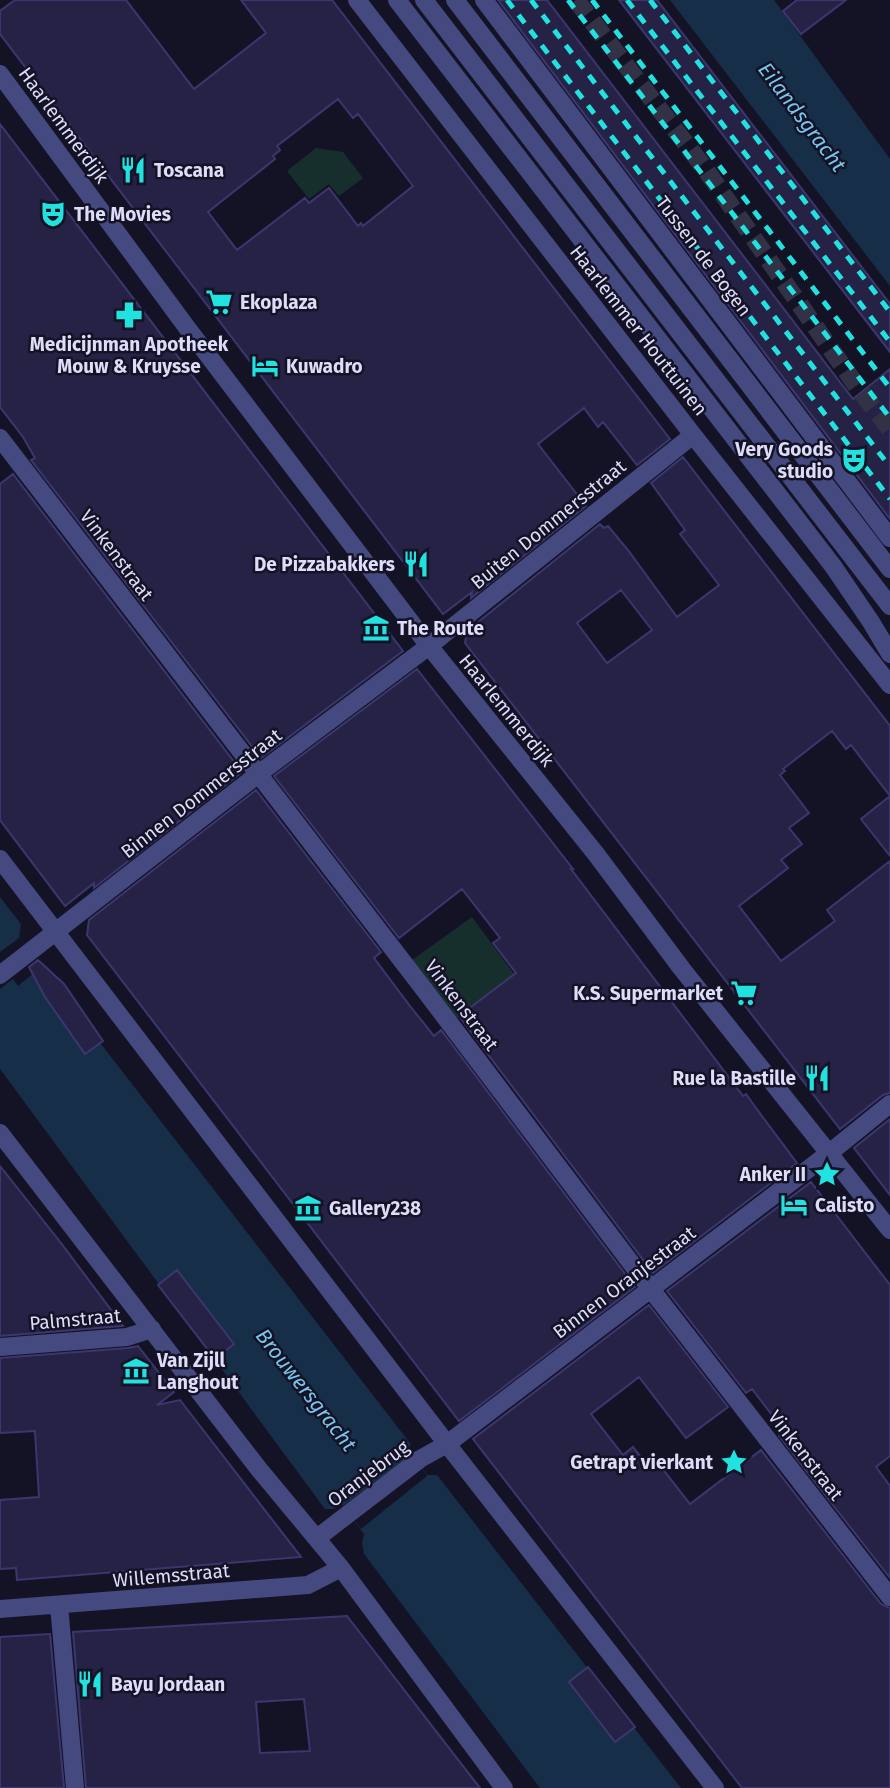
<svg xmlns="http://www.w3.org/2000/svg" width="890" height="1788" font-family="'Fira Sans',sans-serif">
<rect width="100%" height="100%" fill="#141326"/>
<path fill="#172f2c" d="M316 148 343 152 363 178 339 196 329 184 309 199 287 171Z
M472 917 514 974 456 1019 405 965Z"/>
<path fill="#162e48" d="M595 0H774L890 159V379Z
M0 897 21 924 19 938 410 1443V1452L427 1475H437L681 1788H540L364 1554 362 1542 364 1534 343 1506 341 1504 334 1509H325L0 1069Z"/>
<path fill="#141326" d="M591 0H670L890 286V383Z
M19 938 41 967 18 986 13 979 0 989V952Z
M412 1454 427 1476 361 1529 343 1506Z"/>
<path fill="#252245" stroke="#3b376e" stroke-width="2" fill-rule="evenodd" d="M15 0H126L194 89 266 33 241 0H332L670 439 637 465 603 422 598 427 584 408 538 444 586 506 471 598 472 592 443 614 0 34V11ZM338 99 353 118 358 114 413 186 363 226 361 223 358 226 329 188 309 203 305 198 237 250 208 212 275 159 273 156 280 150 277 146Z
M498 0H547L853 399 890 369V519Z
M619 0H657L690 43 890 304V352Z
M797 0H846L801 34 783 11Z
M0 124 403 651 261 758 31 460 35 458 23 437 0 407Z
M683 457 890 726V856L861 819 890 796 851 745 846 749 832 731 783 769 785 771 780 775 809 813 789 828 802 844 781 860 788 868 739 906 781 961 835 921 827 910 890 861V1093L883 1095 840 1129 465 643 467 631 600 524 604 528 608 526 628 550 677 617 719 585 680 534 685 530 651 483ZM621 590 652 630 607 663 577 623Z
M13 474 242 772 94 888V883L65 906 0 820V484Z
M417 669 573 869H571L743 1096 746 1094 756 1108 797 1163 653 1273 459 1016 516 973 493 943 500 938 462 889 399 938 274 776Z
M256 790 381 952 374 958 410 1006 434 1036 441 1030 635 1287 459 1421 87 935 89 920Z
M38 960 64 984 103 1041 85 1054 45 997 29 967Z
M890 1119V1195L854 1148Z
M0 1166 61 1243 123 1326 0 1336Z
M811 1182 890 1285V1456L876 1467 890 1486V1578L779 1436 785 1432 752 1389 746 1393 667 1291Z
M177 1270 234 1344 215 1359 158 1285Z
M649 1305 728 1407 686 1438 639 1377 591 1414 623 1455 633 1447 650 1469 658 1463 690 1504 761 1450 881 1604 890 1608V1788H742L473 1439Z
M138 1346 174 1392 157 1405 180 1400 301 1557 17 1580 16 1568 0 1569V1500L39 1497 35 1431 0 1433V1358L128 1348Z
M347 1616 480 1788H86L73 1632ZM304 1699 310 1751 260 1753 256 1702Z
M50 1634 64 1788H0V1637Z
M588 1667 635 1727 615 1742 569 1682Z"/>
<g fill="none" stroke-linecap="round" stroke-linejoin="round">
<path stroke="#323146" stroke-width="18" stroke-dasharray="18 9" stroke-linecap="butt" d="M576 0 706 170 858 388 890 429"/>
<path stroke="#44497f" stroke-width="18" d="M357 0 693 435 890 685
M397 0 833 566 871 622 890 654
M424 0 890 606
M455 0 890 569
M484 0 890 538
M0 74 188 329 429 646 596 854 682 969 890 1230
M0 438 423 988 650 1288 890 1597
M0 859 447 1444 715 1788
M0 975 257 775 429 646 693 435
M0 1133 258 1468 341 1568 504 1788
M0 1347 127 1337 152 1329
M317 1538 420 1459 447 1444 828 1154 890 1104
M59 1605 75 1788
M0 1609 308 1585 341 1568"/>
<path stroke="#22e2df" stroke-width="5" stroke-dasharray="10 9" stroke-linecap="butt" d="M507 0 890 499
M531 0 890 467
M568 0 890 418
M592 0 890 388
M627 0 890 342
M650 0 890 312"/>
</g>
<defs>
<g id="restaurant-bare" transform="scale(2.1)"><path d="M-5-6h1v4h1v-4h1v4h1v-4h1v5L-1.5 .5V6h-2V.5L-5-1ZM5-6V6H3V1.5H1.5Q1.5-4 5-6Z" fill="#22e2df" stroke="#141326" stroke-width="2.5" paint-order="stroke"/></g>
<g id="theatre-bare" transform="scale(2.1)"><path d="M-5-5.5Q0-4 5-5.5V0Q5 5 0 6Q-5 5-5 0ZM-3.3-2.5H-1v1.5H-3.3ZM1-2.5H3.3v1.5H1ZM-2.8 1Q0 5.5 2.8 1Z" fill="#22e2df" stroke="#141326" stroke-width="2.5" paint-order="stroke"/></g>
<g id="supermarket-bare" transform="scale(2.1)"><path d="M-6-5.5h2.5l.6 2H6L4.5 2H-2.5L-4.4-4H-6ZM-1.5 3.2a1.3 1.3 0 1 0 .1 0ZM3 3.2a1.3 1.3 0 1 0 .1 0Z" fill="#22e2df" stroke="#141326" stroke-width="2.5" paint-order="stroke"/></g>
<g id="pharmacy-bare" transform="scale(2.1)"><path d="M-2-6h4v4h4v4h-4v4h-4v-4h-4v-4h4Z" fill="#22e2df" stroke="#141326" stroke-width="2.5" paint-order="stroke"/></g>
<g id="hotel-bare" transform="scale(2.1)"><path d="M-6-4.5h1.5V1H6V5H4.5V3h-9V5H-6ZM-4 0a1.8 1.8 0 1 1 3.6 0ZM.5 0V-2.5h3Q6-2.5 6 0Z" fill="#22e2df" stroke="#141326" stroke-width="2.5" paint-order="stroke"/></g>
<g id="museum-bare" transform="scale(2.1)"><path d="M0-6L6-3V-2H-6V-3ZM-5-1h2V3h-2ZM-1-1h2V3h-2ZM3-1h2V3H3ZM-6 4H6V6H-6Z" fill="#22e2df" stroke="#141326" stroke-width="2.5" paint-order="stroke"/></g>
<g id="sight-bare" transform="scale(2.1)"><path d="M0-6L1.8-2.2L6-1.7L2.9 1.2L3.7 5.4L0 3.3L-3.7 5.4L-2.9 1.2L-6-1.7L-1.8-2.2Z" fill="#22e2df" stroke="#141326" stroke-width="2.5" paint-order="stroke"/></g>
</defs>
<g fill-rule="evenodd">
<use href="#restaurant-bare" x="133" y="170"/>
<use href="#theatre-bare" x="53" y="214"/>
<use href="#supermarket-bare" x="219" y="302"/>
<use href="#pharmacy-bare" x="129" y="315"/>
<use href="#hotel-bare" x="265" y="366"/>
<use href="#theatre-bare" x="854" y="460"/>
<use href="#restaurant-bare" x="416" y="564"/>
<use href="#museum-bare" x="376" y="628"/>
<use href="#supermarket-bare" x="744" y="993"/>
<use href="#restaurant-bare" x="817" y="1078"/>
<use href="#sight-bare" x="827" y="1174"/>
<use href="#hotel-bare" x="794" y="1205"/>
<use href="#museum-bare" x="308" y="1208"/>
<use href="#museum-bare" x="136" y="1371"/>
<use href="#sight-bare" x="734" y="1462"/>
<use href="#restaurant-bare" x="90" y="1684"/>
</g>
<g text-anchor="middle" stroke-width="5" stroke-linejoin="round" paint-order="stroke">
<g font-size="19" fill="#ddddfa" stroke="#141326">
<text transform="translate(64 125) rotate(54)" y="7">Haarlemmerdijk</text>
<text transform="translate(704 256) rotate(53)" y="7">Tussen de Bogen</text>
<text transform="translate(639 330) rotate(52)" y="7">Haarlemmer Houttuinen</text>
<text transform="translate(548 524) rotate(-39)" y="7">Buiten Dommersstraat</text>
<text transform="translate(117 555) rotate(53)" y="7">Vinkenstraat</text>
<text transform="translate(507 710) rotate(51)" y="7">Haarlemmerdijk</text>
<text transform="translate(201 793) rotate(-38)" y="7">Binnen Dommersstraat</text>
<text transform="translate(462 1005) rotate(53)" y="7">Vinkenstraat</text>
<text transform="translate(624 1282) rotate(-37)" y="7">Binnen Oranjestraat</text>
<text transform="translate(75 1319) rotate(-5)" y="7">Palmstraat</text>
<text transform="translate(806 1455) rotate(52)" y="7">Vinkenstraat</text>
<text transform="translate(368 1473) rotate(-37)" y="7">Oranjebrug</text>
<text transform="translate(171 1575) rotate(-5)" y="7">Willemsstraat</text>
</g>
<g font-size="19" font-weight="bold" fill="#ddddfa" stroke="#141326" text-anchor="start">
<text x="154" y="177">Toscana</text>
<text x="74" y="221">The Movies</text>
<text x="240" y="309">Ekoplaza</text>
<text x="129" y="351" text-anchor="middle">Medicijnman Apotheek<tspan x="129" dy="22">Mouw &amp; Kruysse</tspan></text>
<text x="286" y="373">Kuwadro</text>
<text x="833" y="456" text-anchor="end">Very Goods<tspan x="833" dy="22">studio</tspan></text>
<text x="395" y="571" text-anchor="end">De Pizzabakkers</text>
<text x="397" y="635">The Route</text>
<text x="723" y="1000" text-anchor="end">K.S. Supermarket</text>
<text x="796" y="1085" text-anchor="end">Rue la Bastille</text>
<text x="806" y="1181" text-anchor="end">Anker II</text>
<text x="815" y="1212">Calisto</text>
<text x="329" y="1215">Gallery238</text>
<text x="157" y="1367">Van Zijll<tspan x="157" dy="22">Langhout</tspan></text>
<text x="713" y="1469" text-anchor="end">Getrapt vierkant</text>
<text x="111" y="1691">Bayu Jordaan</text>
</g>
<g font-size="21" font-style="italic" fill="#78c4ed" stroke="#141326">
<text transform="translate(802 117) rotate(53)" y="7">Eilandsgracht</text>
<text transform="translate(306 1390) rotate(52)" y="7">Brouwersgracht</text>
</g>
</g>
</svg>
